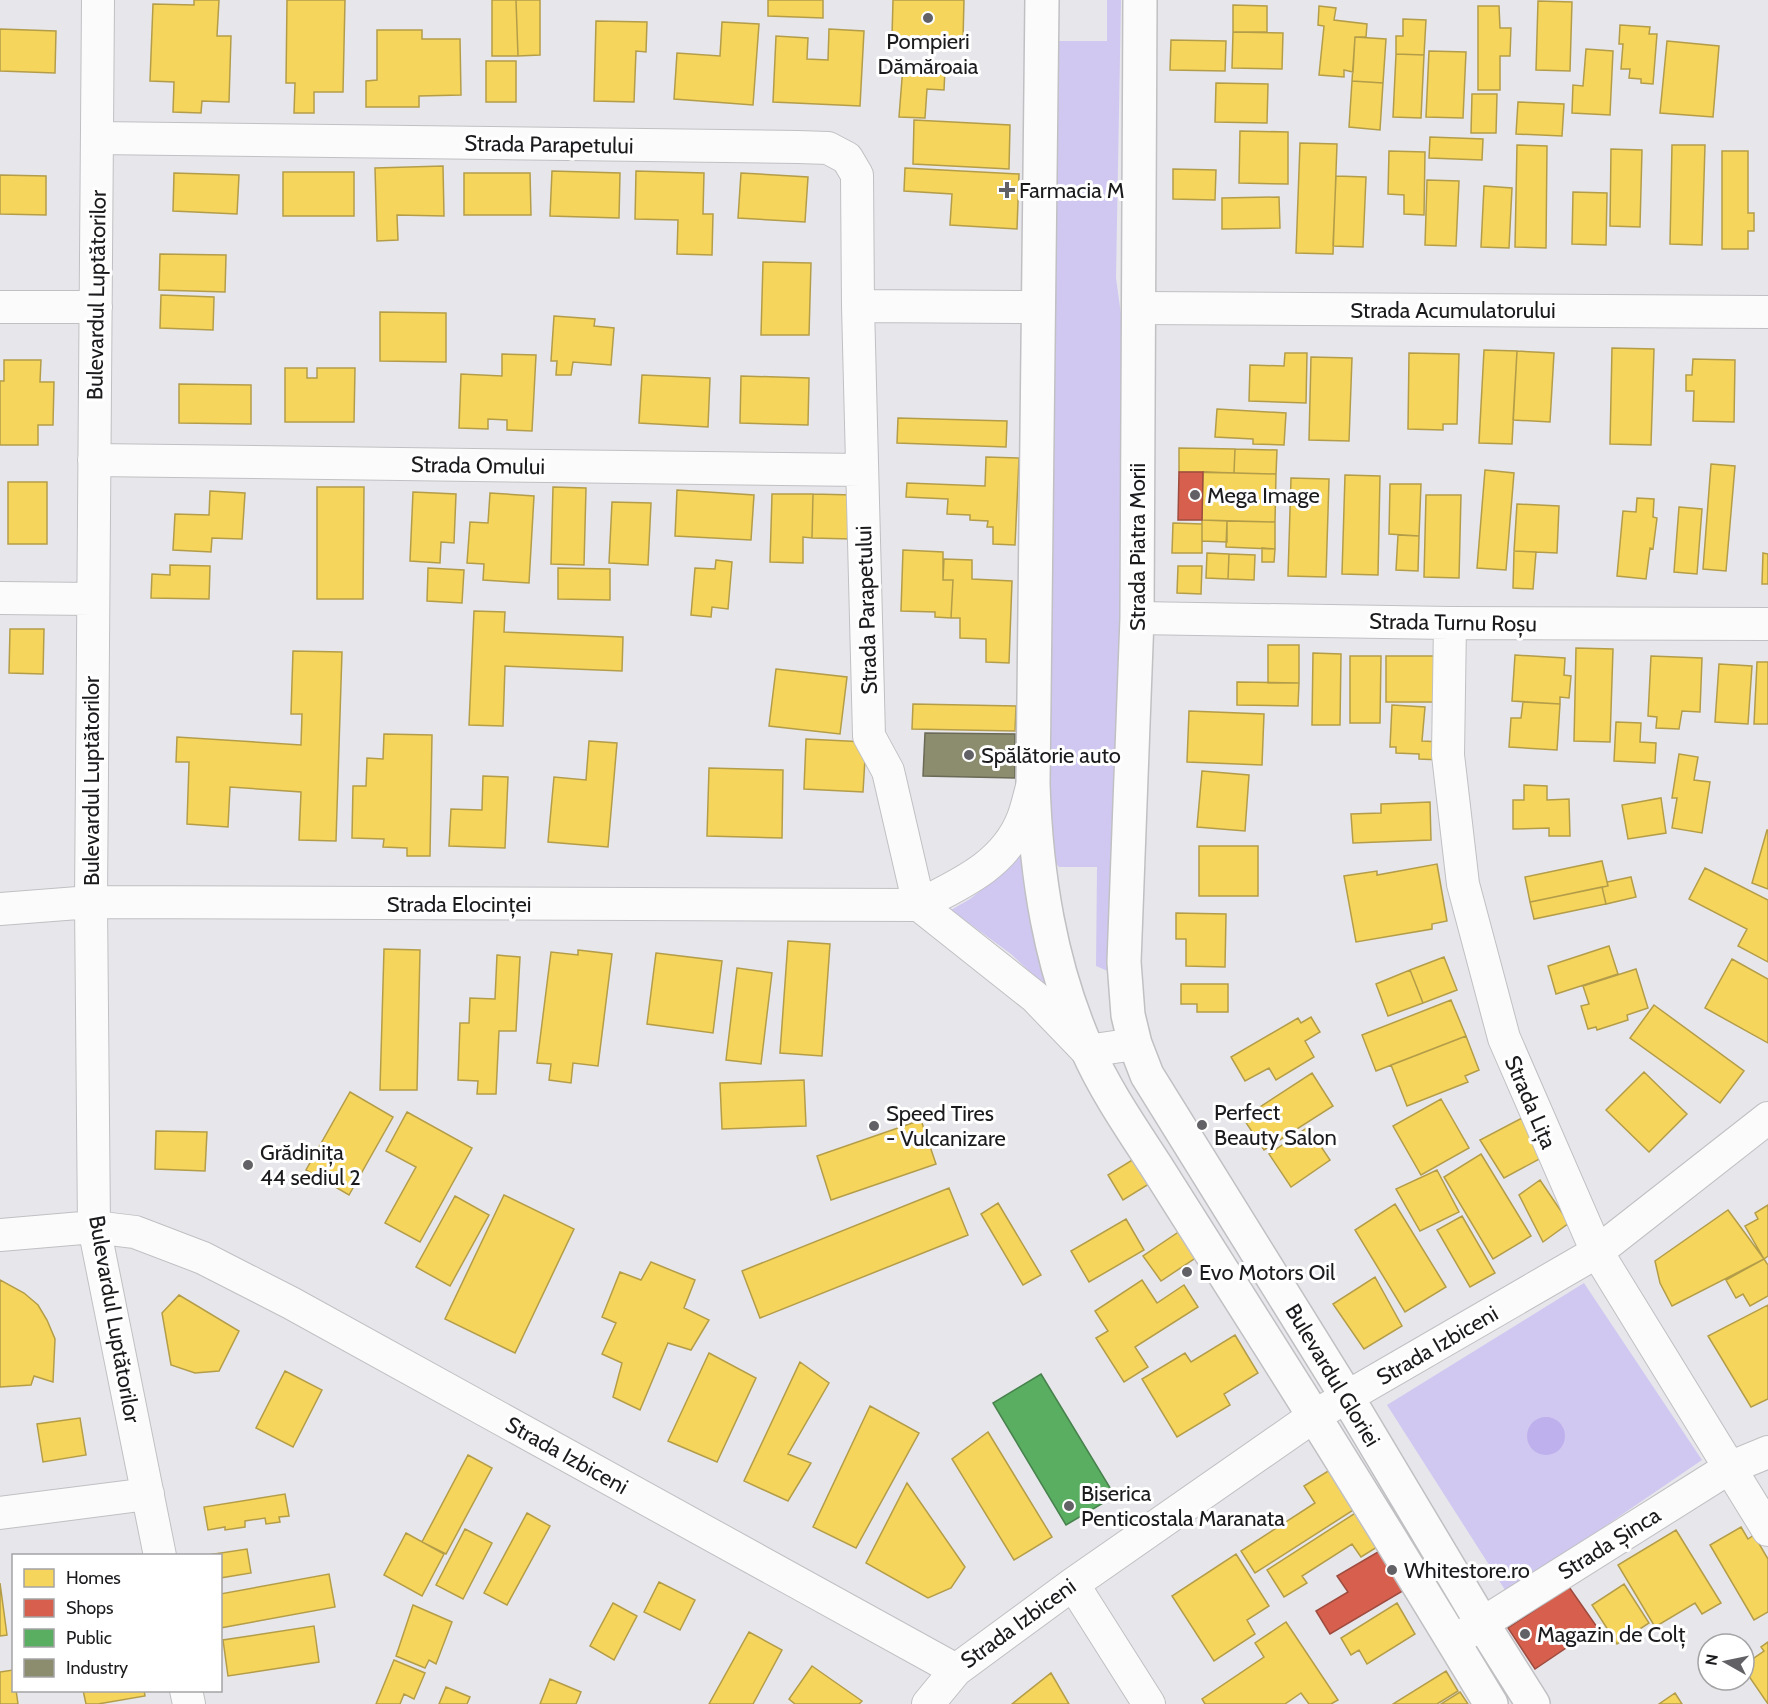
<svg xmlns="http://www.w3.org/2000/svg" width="1768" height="1704" font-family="Cabin,sans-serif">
<rect width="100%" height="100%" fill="#e7e6eb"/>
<path fill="#d0c8f1" d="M1107 0H1121L1116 278 1127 358 1125 865 1110 972 1096 966 1097 867H1059L1055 862 1048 814 1055 41H1107Z
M1029 833 1056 996 1011 954 951 910 970 899 990 883Z
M1584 1283 1702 1460 1507 1593 1387 1405Z"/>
<path fill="#beafed" d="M1527 1436a19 19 0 1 1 38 0a19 19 0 1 1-38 0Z"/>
<path fill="#f6d55c" stroke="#b49d49" stroke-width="1.5" d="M194 0H219L217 36H231L229 102 202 101 201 113 173 112 174 82 150 81 153 4 194 5Z
M287 0H345L343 92H314V113H294L295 83H286Z
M492 0H516L518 56H492Z
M516 0H540V55L518 56Z
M768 0H823V18L768 16Z
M893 0H964L963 39 892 37Z
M1538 1 1572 2 1570 71 1536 70Z
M1233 5 1267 6V32H1233Z
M1319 6 1336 8 1334 20 1367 24 1366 37H1355L1353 72 1344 70V77L1319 75 1324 26 1318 25Z
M1478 6H1499L1500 28H1511L1510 56H1500V90H1478Z
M1403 19 1426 20 1424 55 1396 54V36H1403Z
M596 21 647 22 646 52 636 51 634 102 594 101Z
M722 22 759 24 753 105 674 99 677 53 720 56Z
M1620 25 1650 27 1649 34H1657L1653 84 1641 83V79L1629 78 1630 69H1621L1623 44H1619Z
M0 29 56 31 55 73 0 71Z
M829 29 864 31 860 106 773 102 776 36 808 38 807 59 828 60Z
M377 30H422V39H460L461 95 419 96V107H366V81L377 80Z
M1233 32 1283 33 1282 69 1232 68Z
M1355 37 1386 39 1383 83 1352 81Z
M1171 40 1226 41 1225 71 1170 70Z
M1667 41 1719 46 1713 117 1660 113Z
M1586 49 1613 51 1610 115 1572 113 1573 85 1583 86Z
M1429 51 1466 52 1463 118 1426 117Z
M1396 54 1424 55 1421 118 1393 117Z
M486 61H516V102H486Z
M903 66 945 69 944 90 927 89 925 118 899 117Z
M1352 81 1383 83 1380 130 1349 127Z
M1216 83 1268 84 1267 123 1215 122Z
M1472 94H1497L1496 133H1471Z
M1518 102 1564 104 1562 136 1516 134Z
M914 120 1010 125 1009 169 913 164Z
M1240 131 1288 132V184L1239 183Z
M1430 137 1483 139 1482 160 1429 158Z
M1300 143 1337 144 1333 254 1296 253Z
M1517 145 1547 146 1546 248 1515 247Z
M1672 145H1705L1702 245 1670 244Z
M1611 149 1642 150 1640 227 1610 226Z
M1389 151 1425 152 1424 215 1404 214V195L1388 194Z
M1722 151H1748V213H1754V231H1748V249H1722Z
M443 166 444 216 397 215 398 240 377 241 375 168Z
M905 168 1019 174 1017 229 950 225 952 194 904 191Z
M1173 169 1216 170 1215 200 1173 199Z
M552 171 620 173 619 218 550 216Z
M636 171 704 173 703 214H713L712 255 677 254 678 220 635 219Z
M283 172H354V216H283Z
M174 173 239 175 237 214 173 211Z
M464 173H530L531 215H464Z
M741 173 808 177 805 222 738 218Z
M0 175 46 176V215L0 214Z
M1336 176 1366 177 1363 247 1333 246Z
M1427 180 1459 181 1456 246 1425 245Z
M1484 186 1512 188 1509 248 1481 247Z
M1573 192 1607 193 1606 245 1572 244Z
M1279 197 1280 228 1222 229V198Z
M160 254 226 255 225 292 159 290Z
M763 262 811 263 809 335H761Z
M161 295 214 297 213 330 160 328Z
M380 312 446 313V362L380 361Z
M554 316 595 319 594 326 614 328 611 365 573 362 571 375H556L557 361H551Z
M1612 348 1654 349 1651 445 1610 444Z
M1484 350 1517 351 1512 444 1479 443Z
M1517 351 1554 353 1550 422 1513 420Z
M1285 353H1307L1306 403 1249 401 1250 365 1284 366Z
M1409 353 1459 354 1457 424H1443V430L1408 429Z
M502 354 536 355 532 431 507 430V420L488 419V429L459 428 461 374 502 376Z
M1311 357 1352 358 1349 441 1309 440Z
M1693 359 1735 360 1734 422 1693 421 1694 391H1686V375H1692Z
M4 360H41L40 382H54L53 425H38V445H0V381H4Z
M285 368H307V378H317V368H355L354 422H285Z
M642 375 710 378 708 427 639 423Z
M741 376 809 378 808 425 740 423Z
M179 384 251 385V424L179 423Z
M1217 409 1286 413 1284 445 1253 444V439L1215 437Z
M898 418 1007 421 1006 447 897 443Z
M1179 448 1235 449 1234 473 1179 472Z
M1235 449 1277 450 1276 474 1234 473Z
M986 457 1019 458 1015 545 993 544V527H987L988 521 970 520V515L947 514 948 499 906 497 907 483 985 486Z
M1711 464 1735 466 1726 571 1703 569Z
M1485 470 1514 473 1506 570 1477 568Z
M1203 472 1276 474 1275 522 1202 520Z
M1345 475 1380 476 1378 575 1342 574Z
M1291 478 1329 479 1326 577 1288 576Z
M8 482H47V544H8Z
M1390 484H1421L1419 536 1389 534Z
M317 487H364L363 599H317Z
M553 487 586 488 584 565 551 564Z
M677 490 754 495 751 540 675 536Z
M210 491 245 493 242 539 212 538 211 552 173 550 175 514 209 515Z
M413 492 456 494 454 543 441 542 440 563 410 561Z
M490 493 534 496 529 583 483 580 484 564 467 563 470 522 488 523Z
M772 494H813L812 538 803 537V563L770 562Z
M813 494 853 495 852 539 812 538Z
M1426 495H1461L1459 578 1424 577Z
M1637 498 1654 499 1653 517 1657 518 1653 549 1650 548 1646 579 1617 576 1623 511 1636 512Z
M612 502 651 503 648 565 609 563Z
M1517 504 1559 506 1557 553 1514 551Z
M1679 507 1702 509 1697 574 1674 572Z
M1202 520 1227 521V542L1202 541Z
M1227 521 1275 522V549L1226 547Z
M1173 523 1202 524V553H1172Z
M1398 535 1419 536 1418 571 1396 570Z
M1262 548 1275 549 1274 562H1262Z
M903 550 943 552V580H953L951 618 935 617V612L901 611Z
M1514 551 1536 552 1533 589 1513 588Z
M1207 553 1229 554 1228 579 1206 578Z
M1763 553 1768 554V584H1762Z
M1229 554 1255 555 1254 580 1228 579Z
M944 559 972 560V579L1012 581 1009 663 986 662V639L960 638V618H951L953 580H943Z
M716 560 732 562 728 609 712 607 711 617 691 615 695 568 715 569Z
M170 565 210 566 209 599 151 598 152 574 170 575Z
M1178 566H1202L1201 594 1177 593Z
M428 568 464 570 462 603 427 601Z
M558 568 610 569V600L558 599Z
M474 611 505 612 504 632 623 637 622 671 505 666 503 726 469 725Z
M10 629H44L43 674 9 673Z
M1268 645H1299V683H1268Z
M1576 648 1613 649 1610 742 1574 741Z
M293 651 342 652 336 841 299 840 301 792 230 787 228 827 187 824 189 762H176L177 737 301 745 302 714H291Z
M1313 653 1341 654 1340 725H1312Z
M1515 655 1565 658 1564 675 1571 676 1569 698 1560 697V704L1512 701Z
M1350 656H1381L1380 723H1350Z
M1386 656H1444V702H1386Z
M1651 656 1702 658 1700 712 1682 711 1679 729 1656 728 1657 717 1648 716Z
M1757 662H1768V724H1754Z
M1719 664 1752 666 1748 724 1715 722Z
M776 669 847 677 840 734 769 726Z
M1237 682 1299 683 1298 706 1237 705Z
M1523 702 1560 704 1557 750 1509 747 1511 718H1521Z
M913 704 1016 706 1015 731 912 729Z
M1392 705 1425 707 1422 741 1442 742 1441 760 1419 759V754L1396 753V747H1390Z
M1189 711 1264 714 1262 765 1187 762Z
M1616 722 1641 723 1640 742 1656 743 1655 763 1614 761Z
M384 734 432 735 430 856H407V848L383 847 384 839 352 838 353 786H366L367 758 383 759Z
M806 739 866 742 863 792 804 789Z
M589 741 617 743 608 847 548 842 554 777 586 780Z
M1679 754 1698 757 1694 780 1710 782 1702 833 1672 828 1677 798H1672Z
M709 768 783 770 782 838 707 836Z
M1202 771 1249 775 1245 831 1197 827Z
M483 776 508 777 505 848 449 846 451 809 482 810Z
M1524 785 1547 786V800L1569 799 1570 836H1549V828L1513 829V800H1524Z
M1661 798 1666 833 1628 839 1622 805Z
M1430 802 1431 840 1353 843 1351 814 1381 813V804Z
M1767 830H1768V889L1752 883Z
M1199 846H1258V896H1199Z
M1602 861 1608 886 1530 902 1525 877Z
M1437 864 1447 921 1432 924V929L1356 942 1344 876 1377 871V875Z
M1705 868 1768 900V962L1738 946 1747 929 1689 899Z
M1631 877 1636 897 1606 904 1602 887 1608 886 1607 882Z
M1602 887 1606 904 1534 919 1530 902Z
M1176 913 1226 914 1225 967 1186 966V939H1176Z
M788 941 830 944 822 1056 780 1053Z
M1609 946 1618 974 1556 994 1548 966Z
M384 949 420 950 417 1090H380Z
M578 950 612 954 598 1066 573 1063 571 1083 549 1080 551 1064 537 1063 551 952 578 955Z
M656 953 722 961 713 1033 647 1024Z
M497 955 520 957 516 1031H499L496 1094H477L478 1081 458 1080 460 1023H469L470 998 495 999Z
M1444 957 1457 990 1423 1003 1410 970Z
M1732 959 1768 979V1043L1705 1008Z
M737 968 772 973 761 1064 726 1060Z
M1636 969 1648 1008 1627 1015 1628 1020 1597 1030 1596 1027 1588 1029 1581 1006 1589 1004 1583 986Z
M1410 970 1423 1003 1388 1016 1376 984Z
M1181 984H1228V1012H1197V1004H1181Z
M1451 1000 1466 1036 1376 1071 1362 1035Z
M1654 1005 1744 1071 1720 1103 1630 1038Z
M1311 1017 1320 1032 1305 1041 1314 1057 1276 1080 1269 1068 1245 1081 1231 1057 1298 1018 1301 1023Z
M1466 1036 1479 1070 1465 1076 1468 1082 1407 1106 1391 1065Z
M1644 1072 1687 1114 1649 1152 1606 1110Z
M1312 1073 1333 1106 1264 1150 1243 1118Z
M804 1080 806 1126 722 1129 720 1083Z
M350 1092 393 1117 349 1195 306 1170Z
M1441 1099 1469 1148 1421 1175 1393 1126Z
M407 1112 472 1148 420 1242 385 1223 416 1167 386 1151Z
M1522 1118 1545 1156 1504 1178 1480 1140Z
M921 1120 936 1164 831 1200 817 1156Z
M1308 1127 1330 1160 1291 1187 1269 1154Z
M156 1131 207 1132 205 1171 155 1169Z
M1142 1154 1157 1179 1123 1200 1108 1175Z
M1481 1154 1531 1236 1493 1259 1444 1177Z
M1437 1170 1459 1212 1420 1231 1396 1189Z
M1540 1180 1569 1223 1543 1242 1519 1195Z
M949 1188 968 1235 760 1318 742 1271Z
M504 1195 574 1229 515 1353 445 1319Z
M455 1196 489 1215 450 1286 416 1267Z
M998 1203 1041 1275 1023 1285 981 1214Z
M1395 1204 1446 1287 1405 1312 1355 1230Z
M1768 1205V1256L1764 1259 1745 1226 1758 1219 1755 1213Z
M1728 1210 1764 1259 1672 1306 1660 1283 1655 1261Z
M1462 1216 1495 1273 1470 1287 1437 1230Z
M1126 1219 1144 1250 1089 1282 1071 1251Z
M1183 1229 1200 1255 1161 1281 1143 1256Z
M1764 1259 1768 1265V1296L1750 1306 1743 1294 1736 1298 1726 1280Z
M651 1262 695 1280 684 1308 709 1320 691 1350 668 1343 640 1410 613 1397 622 1363 602 1354 616 1323 602 1317 620 1272 641 1280Z
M1375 1277 1402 1326 1364 1349 1333 1304Z
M0 1280 24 1293 38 1305 47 1320 55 1339 53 1382 34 1376 31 1385 0 1387Z
M1142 1280 1157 1303 1184 1285 1198 1307 1135 1347 1148 1367 1124 1382 1096 1338 1108 1331 1095 1311Z
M179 1295 239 1331 219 1371 195 1373 171 1365 162 1313Z
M1768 1305V1399L1751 1407 1708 1336Z
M1235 1335 1258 1373 1224 1394 1230 1405 1177 1437 1142 1379 1185 1353 1191 1362Z
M709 1353 756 1378 717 1462 668 1441Z
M800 1362 829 1383 788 1454 811 1463 788 1501 744 1481Z
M285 1371 322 1390 293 1447 256 1428Z
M870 1406 919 1433 856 1548 813 1527Z
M80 1418 86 1455 43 1462 37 1424Z
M988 1432 1052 1537 1014 1560 952 1459Z
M468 1455 492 1468 446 1554 422 1542Z
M1333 1468 1358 1507 1255 1573 1241 1551 1315 1503 1304 1486Z
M907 1483 965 1567 951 1588 928 1598 866 1563Z
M285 1494 289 1516 279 1517 280 1522 266 1524 265 1518 245 1521V1527L225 1530V1527L208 1530 204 1507Z
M1360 1510 1382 1544 1361 1557 1352 1544 1302 1576 1307 1583 1284 1597 1267 1570Z
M527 1513 550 1526 507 1605 484 1593Z
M1741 1527 1748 1539 1754 1535 1768 1559V1612L1754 1620 1710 1545Z
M465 1529 492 1543 463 1599 436 1585Z
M1676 1530 1721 1603 1702 1614 1695 1603 1655 1627 1618 1565Z
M406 1533 444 1554 422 1596 384 1575Z
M247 1549 251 1573 220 1578V1556H201Z
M1236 1554 1269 1606 1247 1620 1255 1634 1214 1661 1172 1596Z
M329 1574 335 1607 220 1628V1594Z
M659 1582 695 1600 680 1630 644 1612Z
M0 1583 7 1635 0 1636Z
M1624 1584 1649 1623 1617 1644 1592 1605Z
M613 1603 637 1616 614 1660 590 1646Z
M1397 1603 1415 1634 1367 1664 1359 1650 1351 1655 1341 1638Z
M413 1605 452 1622 436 1664 429 1660 425 1668 396 1656Z
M1286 1622 1338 1700 1331 1704H1309L1301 1693 1285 1704H1205L1202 1699 1264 1657 1255 1643Z
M314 1626 319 1662 228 1676 223 1640Z
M749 1632 782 1650 753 1704H709Z
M1768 1642V1704L1744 1669V1665L1764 1651 1761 1647Z
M394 1660 425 1673 414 1699 404 1694 400 1704H376Z
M812 1666 862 1701 859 1704H795L789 1699Z
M13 1670 14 1690H16L18 1704H0V1672Z
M1446 1671 1458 1691 1437 1704H1393Z
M1051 1673 1069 1704H1012Z
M550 1679 581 1692 576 1704H540Z
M446 1687 470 1697 467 1704H439Z
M83 1690H144L145 1696 98 1704H86Z
M1460 1692 1468 1704H1441Z
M1675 1693 1682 1704H1659Z"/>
<path fill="#d6604d" stroke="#9e4b3f" stroke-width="1.5" d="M1179 472H1203L1202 520H1178Z
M1383 1549 1406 1589 1330 1634 1316 1611 1348 1592 1337 1576Z
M1569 1587 1597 1627 1535 1669 1508 1628Z"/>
<path fill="#5aae61" stroke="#47824d" stroke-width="1.5" d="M1041 1374 1115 1496 1066 1525 993 1403Z"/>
<path fill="#8c8c6e" stroke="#6a6a56" stroke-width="1.5" d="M925 733 1015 734V778L923 776Z"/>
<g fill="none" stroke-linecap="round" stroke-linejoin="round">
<g stroke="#c0c0c3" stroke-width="34">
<path id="street" d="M98 0 91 902 94 1227 160 1556
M97 138 798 147 828 148 847 158 857 175 858 306 869 736 888 771 919 905
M858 306 1038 307
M0 307H96
M1138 308 1768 312
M94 460 862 470
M0 598 92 599
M1137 618 1450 623 1768 624
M1450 623 1448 755 1463 884 1504 1038 1597 1252 1768 1530
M919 905 1035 997 1087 1051 1135 1044
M0 909 91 902 919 905C960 884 1005 865 1023 818 1027 808 1029 797 1032 787
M0 1235 94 1227 135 1232 203 1258 291 1303 956 1670
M0 1513 148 1494
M1073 1584 1149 1704
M1459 1638 1729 1468 1768 1452
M186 1690 189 1704
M928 1704 956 1670 1073 1584 1314 1416 1597 1252 1768 1118"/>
</g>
<g stroke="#c0c0c3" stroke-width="36">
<path id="secondary" d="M1042 0 1033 784C1036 876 1050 965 1087 1049 1105 1090 1132 1129 1156 1166 1193 1225 1231 1284 1268 1343 1344 1463 1418 1583 1491 1704
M1140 0 1137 618 1124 962 1128 1015 1135 1044 1147 1075 1347 1397 1482 1623 1533 1704"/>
</g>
<use href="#street" stroke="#fbfbfc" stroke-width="32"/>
<use href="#secondary" stroke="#fbfbfc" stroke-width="33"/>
</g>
<g fill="#626165" stroke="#fff" stroke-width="2">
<circle cx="928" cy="18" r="6"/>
<path d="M1004 181h6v6h6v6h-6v6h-6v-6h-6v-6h6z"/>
<circle cx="1195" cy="495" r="6"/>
<circle cx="969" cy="755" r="6"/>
<circle cx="1202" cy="1125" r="6"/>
<circle cx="874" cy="1126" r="6"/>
<circle cx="248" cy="1165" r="6"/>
<circle cx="1187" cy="1272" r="6"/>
<circle cx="1069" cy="1506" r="6"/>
<circle cx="1392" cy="1570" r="6"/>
<circle cx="1525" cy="1634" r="6"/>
</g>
<g text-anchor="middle" stroke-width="6" stroke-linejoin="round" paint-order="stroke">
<g font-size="22" fill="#1b1a1d" stroke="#fff" text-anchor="start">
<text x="928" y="49" text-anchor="middle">Pompieri<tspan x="928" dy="25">Dămăroaia</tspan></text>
<text x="1019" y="198">Farmacia M</text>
<text x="1207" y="503">Mega Image</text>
<text x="981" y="763">Spălătorie auto</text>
<text x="1214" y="1120">Perfect<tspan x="1214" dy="25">Beauty Salon</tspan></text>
<text x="886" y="1121">Speed Tires<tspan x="886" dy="25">- Vulcanizare</tspan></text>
<text x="260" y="1160">Grădinița<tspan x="260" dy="25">44 sediul 2</tspan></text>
<text x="1199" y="1280">Evo Motors Oil</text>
<text x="1081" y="1501">Biserica<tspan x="1081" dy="25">Penticostala Maranata</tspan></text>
<text x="1404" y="1578">Whitestore.ro</text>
<text x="1537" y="1642">Magazin de Colț</text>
</g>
<g font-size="22" fill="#1b1a1d" stroke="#fff">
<text transform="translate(549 144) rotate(1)" y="8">Strada Parapetului</text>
<text transform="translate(96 295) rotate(-89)" y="8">Bulevardul Luptătorilor</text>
<text x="1453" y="318">Strada Acumulatorului</text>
<text transform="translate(478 465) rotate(1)" y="8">Strada Omului</text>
<text transform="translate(1137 547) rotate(-90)" y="8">Strada Piatra Morii</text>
<text transform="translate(866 610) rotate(-92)" y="8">Strada Parapetului</text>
<text transform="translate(1453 622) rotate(1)" y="8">Strada Turnu Roșu</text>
<text transform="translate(91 781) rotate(-90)" y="8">Bulevardul Luptătorilor</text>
<text x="459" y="912">Strada Elocinței</text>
<text transform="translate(1531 1102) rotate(67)" y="8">Strada Lița</text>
<text transform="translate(115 1319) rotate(80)" y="8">Bulevardul Luptătorilor</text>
<text transform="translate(1437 1345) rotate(-30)" y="8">Strada Izbiceni</text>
<text transform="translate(1333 1375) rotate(59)" y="8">Bulevardul Gloriei</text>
<text transform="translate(567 1455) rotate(29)" y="8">Strada Izbiceni</text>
<text transform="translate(1609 1543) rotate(-32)" y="8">Strada Șinca</text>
<text transform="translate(1018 1623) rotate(-36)" y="8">Strada Izbiceni</text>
</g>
</g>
<rect x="12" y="1554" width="210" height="138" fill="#ffffff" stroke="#a4a3a5" stroke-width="1.5"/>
<rect x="24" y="1569" width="30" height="18" fill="#f6d55c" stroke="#a4a3a5" stroke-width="1.5"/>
<text x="66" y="1584" font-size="18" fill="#1b1a1d">Homes</text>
<rect x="24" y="1599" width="30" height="18" fill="#d6604d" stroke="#a4a3a5" stroke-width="1.5"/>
<text x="66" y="1614" font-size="18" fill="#1b1a1d">Shops</text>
<rect x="24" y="1629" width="30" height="18" fill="#5aae61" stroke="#a4a3a5" stroke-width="1.5"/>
<text x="66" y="1644" font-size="18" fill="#1b1a1d">Public</text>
<rect x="24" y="1659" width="30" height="18" fill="#8c8c6e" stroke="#a4a3a5" stroke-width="1.5"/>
<text x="66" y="1674" font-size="18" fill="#1b1a1d">Industry</text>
<g transform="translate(1726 1662) rotate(279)"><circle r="28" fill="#ffffff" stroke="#a4a3a5" stroke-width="1.5"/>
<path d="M0-4.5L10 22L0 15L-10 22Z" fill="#626165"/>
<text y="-9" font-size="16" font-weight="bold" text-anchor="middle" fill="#1b1a1d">N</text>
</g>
</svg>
